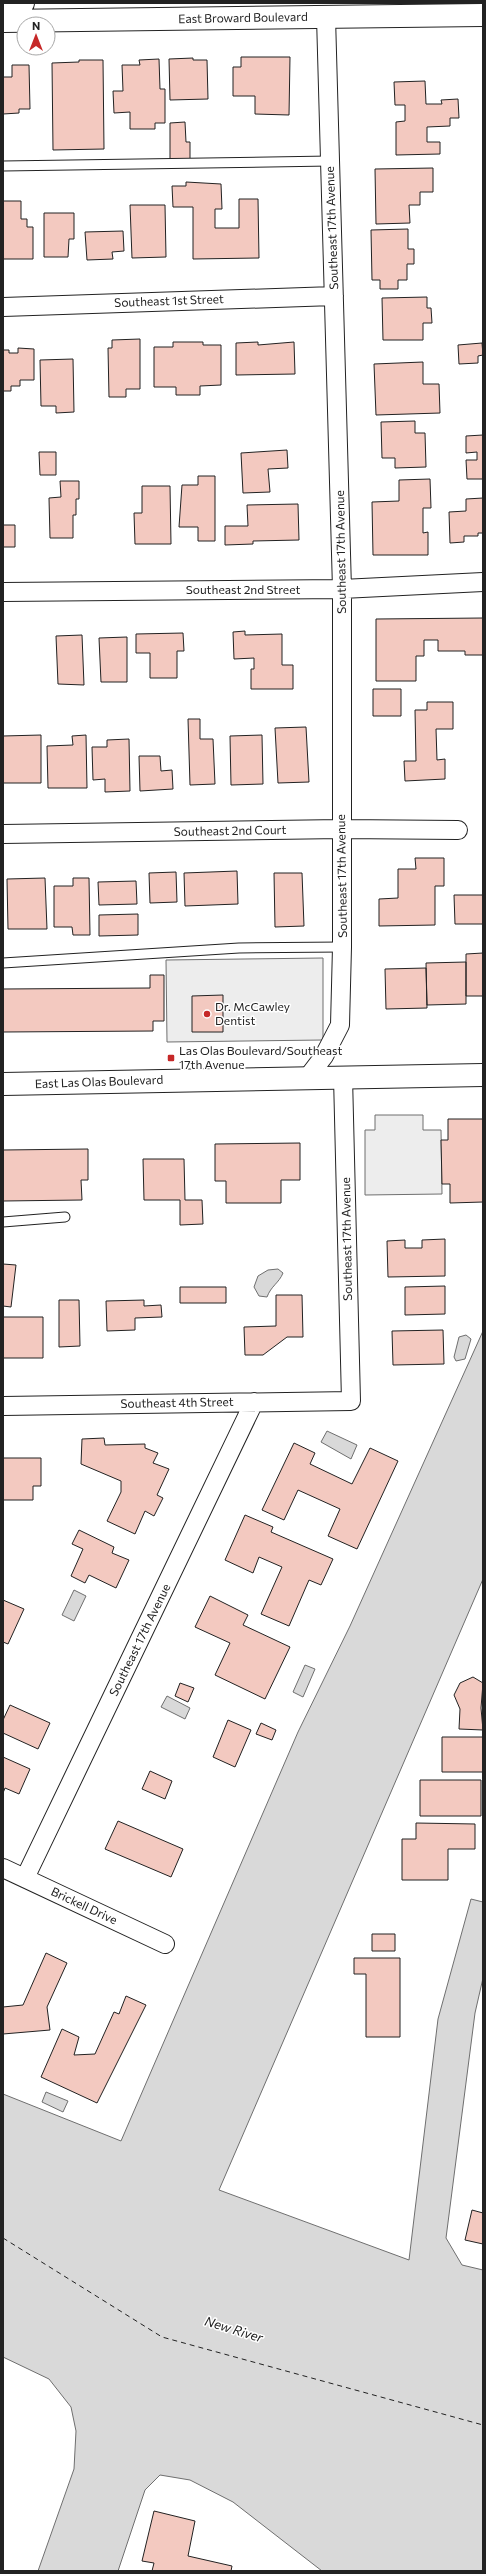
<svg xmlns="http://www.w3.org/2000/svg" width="486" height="2574" font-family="Commissioner,sans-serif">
<rect width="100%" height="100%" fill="#fff"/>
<path fill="#ededed" stroke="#6f6f6f" d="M323 958V1040L167 1042 166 960Z
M375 1115H423V1130H441L442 1194 365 1195V1130H375Z"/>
<path fill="#d9d9d9" stroke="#6f6f6f" d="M278 1269 283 1273C279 1283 271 1286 267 1297L259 1296 254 1287 258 1276 268 1270Z
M483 1331V1579L219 2190 409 2260 438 2019 471 1899 483 1902V1978L475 2013 446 2238 462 2265 483 2270V2571H322L233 2502 190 2480 160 2475 145 2490 118 2571H38L74 2469 76 2431 71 2407 49 2379 3 2357V2094L121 2141 298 1732 350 1626Z
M466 1335 471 1339 465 1359 456 1361 454 1357 459 1337Z
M327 1431 357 1445 351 1459 321 1442Z
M74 1590 86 1596 74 1621 62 1615Z
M305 1665 315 1669 303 1697 293 1692Z
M167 1696 190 1708 185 1719 161 1707Z
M46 2092 68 2101 63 2112 42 2102Z"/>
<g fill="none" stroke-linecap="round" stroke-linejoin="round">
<path stroke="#222" stroke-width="1" stroke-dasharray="5 4" stroke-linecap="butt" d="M3 2238 162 2337 483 2425"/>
</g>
<path fill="#f3c9c0" stroke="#222" d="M241 57H290L289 115 255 114V96H233V67H241Z
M193 58V60H207L208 99 170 100 169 59Z
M159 59 160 89H165V123H155V129H130V112L114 113 113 91H123L122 65H140L139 60Z
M79 60H103L104 149 53 150 52 63 79 62Z
M12 65H29L30 109H19V113L3 114V71V77H12Z
M425 81 426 104H442L441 100 458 99 459 118H450V126L427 127V142H440V154L396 155V122L405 121V105H395L394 82Z
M185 122 186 142H190V162H170V123Z
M433 168V192H420V205H409L410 223 376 224 375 169Z
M186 182 221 184 222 209H215V228H239V199H258L259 258 193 259V207H173L172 186H186Z
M3 201H21V219H27V227H33V259H3Z
M130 205H165L166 257 132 258Z
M44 213H74V239H69L68 257H44Z
M408 229V249H414V264H407V280H398V289H380V280H372L371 230Z
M123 231 124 251 112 252 113 259 87 260 85 232Z
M427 297V308H431L432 323H423V340H383L382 298Z
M140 339V389H126V397H109L108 348H112V340Z
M173 342H203V345H221V385L200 386V395H176V387H154V347H173Z
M258 342V345L294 342 295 374 236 375V343Z
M482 343 483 355 478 356V363L459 364 458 345Z
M18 348 34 349V380H20V386H11V391H3V350H9V353H18Z
M73 359 74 412 56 413V406H41L40 360Z
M423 362V384H439L440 413 376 415 374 364Z
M415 421V433H425L426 467 395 468V458H382L381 422Z
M483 435V479H467L466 460H477V452L466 453V436Z
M287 450 288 468 268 469 270 492 243 493 241 453Z
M39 452H56V475H40Z
M198 476H215V541H198V527H179L182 485H198Z
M430 479 431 508H423V533L428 532V555H373L372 502 399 501V480Z
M60 481H79V499H76V515H73V538H50L49 498 61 497Z
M142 486H170L171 544H135L134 513H142Z
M483 498V533H478V536H464V542L450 543 449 512 466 511V499Z
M298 504 299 540 253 541V544L225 545V526H248L247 505Z
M3 525H15V547H3Z
M483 618V655H465V651H438V640H424V656H416V681H376V619Z
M245 631V635L282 634V665H293V689H251V669H254V658L234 659 233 632Z
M183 633 184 651H177V678H150V653H136V634Z
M82 635 84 685 58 684 56 636Z
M127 637V682H101L99 638Z
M373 689H401V716H373Z
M427 702H453V729H436L437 760 445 759V779L405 781 404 761H416L415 710H427Z
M188 719H200V739H213L215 784 190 785Z
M306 727 309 782 278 783 275 728Z
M41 735V783H3V736Z
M86 735 87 788H48L47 746 73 745 72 736Z
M262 735 263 784 231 785 230 736Z
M129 739 130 791 105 792V779L93 780 92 747H107V740Z
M139 756H160L161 771 172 770 173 789 140 791Z
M415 858H444V886H435V925L379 926V899L398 898V869H416Z
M237 871 238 904 185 906 184 873Z
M176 872 177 902 150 903 149 873Z
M274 873H302L304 926 275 927Z
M45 878 47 929H8L7 879Z
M73 878H89L90 935H73L72 927H54V886H73Z
M136 881 137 904 99 905 98 882Z
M454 895H483V924H455Z
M138 914V935L99 936V915Z
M483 953V996H466V954Z
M466 962V1004L427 1005 426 963Z
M426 968 427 1008 386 1009 385 969Z
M150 975H164V1021H153V1031L3 1032V989L150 988Z
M223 995V1032H192V996Z
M448 1119H483V1202L450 1203V1184H442L441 1140H448Z
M300 1143V1180H281V1203H226V1181H215V1144Z
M88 1149V1180H81L82 1200 3 1201V1150Z
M143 1159H184L185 1200H202L203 1224 180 1225V1200H144Z
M445 1239V1276L388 1277 387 1241 405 1240V1248H422V1240Z
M3 1264 16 1265 11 1307 3 1306Z
M445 1286V1314L405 1315V1287Z
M180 1287H226V1303H180Z
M276 1295H302L303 1337H287L263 1355H245L244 1327 276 1326Z
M59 1300H79L80 1346 59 1347Z
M144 1300V1306L161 1305 162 1317 135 1318V1330L107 1331 106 1301Z
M3 1317H43V1358H3Z
M443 1330 444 1364 393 1365 392 1331Z
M104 1438 105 1445 145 1444V1448L158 1453 153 1463 169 1469 157 1495 163 1498 154 1516 145 1511 135 1534 107 1521 121 1492V1481L81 1464 82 1439Z
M294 1443 315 1453 310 1464 352 1484 370 1448 398 1461 357 1549 328 1536 340 1509 298 1490 284 1520 262 1510Z
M3 1458H41V1486H33V1500H3Z
M245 1515 273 1527 271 1532 333 1559 321 1585 309 1580 289 1626 261 1614 282 1567 259 1557 253 1573 225 1560Z
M79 1530 114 1547 112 1553 129 1560 116 1588 89 1575 85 1583 71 1576 83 1549 72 1544Z
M210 1596 248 1615 243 1625 290 1647 265 1699 215 1675 230 1643 195 1627Z
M3 1600 24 1609 8 1644 3 1642Z
M473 1677 483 1683 481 1708 483 1730 459 1729 460 1709 454 1695 460 1683Z
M180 1683 194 1688 188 1702 175 1696Z
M10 1705 50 1723 38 1749 3 1733V1720Z
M228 1720 251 1730 235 1767 213 1757Z
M261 1723 276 1730 272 1740 256 1734Z
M442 1737H483V1772H442Z
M3 1757 30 1769 19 1794 5 1788 3 1793Z
M150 1771 172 1781 165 1799 142 1789Z
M420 1780H481V1816H420Z
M118 1821 183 1849 171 1877 105 1849Z
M416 1823 475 1824V1849H448V1880H402V1839H416Z
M372 1934H395V1951H372Z
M46 1953 67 1963 47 2007 50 2030 3 2034V2007L23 2005Z
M354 1958H400V2037H366V1974H354Z
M126 1996 146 2005 97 2103 41 2077 62 2029 79 2037 74 2055 95 2054 114 2012 119 2014Z
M472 2210 483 2213V2244L465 2240Z
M154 2511 195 2521 188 2556 232 2566 231 2571H152L154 2563 142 2561Z"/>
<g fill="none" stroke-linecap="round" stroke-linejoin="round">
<g stroke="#222" stroke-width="11">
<path id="lane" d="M3 166 330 161
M3 963 239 948 342 947
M3 1222 65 1217"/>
</g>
<g stroke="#222" stroke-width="20">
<path id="street" d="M3 307 334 296
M3 592 342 589 483 582
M3 834 341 829 458 830
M308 1077 324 1056 340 1025 342 947V589L326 17
M3 1406 351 1401 343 1077
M3 1868 165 1944
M25 1878 254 1402"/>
</g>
<g stroke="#222" stroke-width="24">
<path id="secondary" d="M3 3H23
M3 21 483 15"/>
</g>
<g stroke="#222" stroke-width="24">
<path id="primary" d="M3 1084 483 1075"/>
</g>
<use href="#lane" stroke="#fff" stroke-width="9"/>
<use href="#street" stroke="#fff" stroke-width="18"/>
<use href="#secondary" stroke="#fff" stroke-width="22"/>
<use href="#primary" stroke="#fff" stroke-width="22"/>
</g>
<g fill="#c62828" stroke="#fff" stroke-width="1.5">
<circle cx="207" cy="1014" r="4"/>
<rect x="167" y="1054" width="8" height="8" rx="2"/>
</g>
<g text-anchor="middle" stroke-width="3" stroke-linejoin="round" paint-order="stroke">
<g font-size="12" fill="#222" stroke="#fff">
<text transform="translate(243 18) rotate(-1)" y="4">East Broward Boulevard</text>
<text transform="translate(332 228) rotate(-92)" y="4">Southeast 17th Avenue</text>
<text transform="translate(169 301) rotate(-2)" y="4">Southeast 1st Street</text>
<text transform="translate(341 552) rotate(-91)" y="4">Southeast 17th Avenue</text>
<text x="243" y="594">Southeast 2nd Street</text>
<text transform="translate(230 831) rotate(-1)" y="4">Southeast 2nd Court</text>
<text transform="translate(342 876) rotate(-91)" y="4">Southeast 17th Avenue</text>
<text transform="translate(99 1082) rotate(-2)" y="4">East Las Olas Boulevard</text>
<text transform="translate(347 1239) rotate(-91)" y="4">Southeast 17th Avenue</text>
<text transform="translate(177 1403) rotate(-1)" y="4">Southeast 4th Street</text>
<text transform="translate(140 1640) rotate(-64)" y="4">Southeast 17th Avenue</text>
<text transform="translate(84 1906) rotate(25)" y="4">Brickell Drive</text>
</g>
<g font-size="12" fill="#222" stroke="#fff" text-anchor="start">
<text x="215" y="1011">Dr. McCawley<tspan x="215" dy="14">Dentist</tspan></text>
<text x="179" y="1055">Las Olas Boulevard/Southeast<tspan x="179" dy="14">17th Avenue</tspan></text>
</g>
<g font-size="13" font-style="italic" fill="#222" stroke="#fff">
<text transform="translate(234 2329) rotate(17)" y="5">New River</text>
</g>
</g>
<rect width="486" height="2574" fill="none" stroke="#222222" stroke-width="8"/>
<g transform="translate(36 36)"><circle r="19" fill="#ffffff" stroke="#a7a7a7"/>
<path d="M0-3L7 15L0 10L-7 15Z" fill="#c62828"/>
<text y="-6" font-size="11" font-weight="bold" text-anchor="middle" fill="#222222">N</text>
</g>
</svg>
